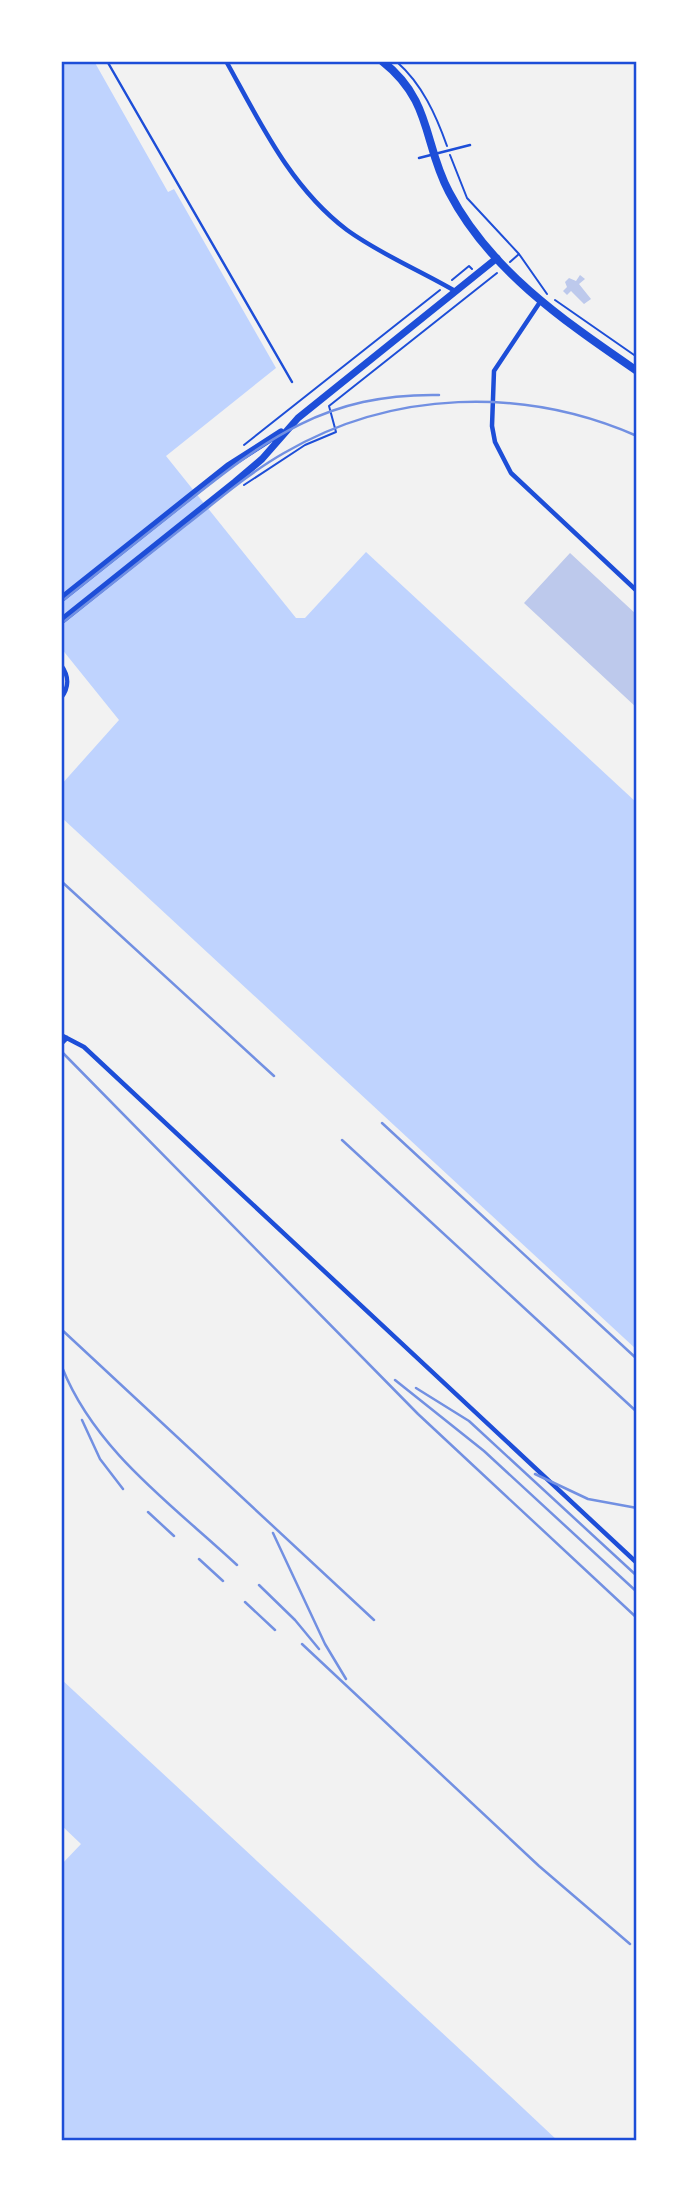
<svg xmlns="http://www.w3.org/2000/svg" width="698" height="2202" font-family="'Nunito Sans',sans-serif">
<rect width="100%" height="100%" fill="#f2f2f2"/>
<path fill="#bfd3fe" d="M61 61H94L168 192 174 189 276 368 166 456 296 618H305L366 552 637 803V1350L61 817V785L119 720 61 648Z
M61 1679 508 2094 558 2141H61V1865L81 1844 61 1825Z"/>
<path fill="#bdc9ec" d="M580 275 585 279 579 284 591 299 584 304 571 291 567 295 563 291 567 287 565 282 569 278 576 281Z
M570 553 637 615V708L524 603Z"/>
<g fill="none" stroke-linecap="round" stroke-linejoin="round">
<path stroke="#1d4ed8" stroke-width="2" d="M397 62C422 84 436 115 447 146
M450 155 467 198 519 254 547 294
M510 262 519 254
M452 280 469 266 472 269
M555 300 637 357
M244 445 440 290
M244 485 305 445 336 432 329 406 497 273"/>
<path stroke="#1d4ed8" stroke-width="2.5" d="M107 61 292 382
M419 158 470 145"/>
<path stroke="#1d4ed8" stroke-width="4.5" d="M226 61C260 122 290 187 347 230 380 254 419 270 455 291
M540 302 494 371 492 426 495 442 511 473 637 591
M61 665C69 676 70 686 61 698
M61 1035 84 1047 637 1563
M61 1044 67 1038"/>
<path stroke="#1d4ed8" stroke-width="7" d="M61 599 228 466 281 432
M61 621 235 482 262 459 298 418 497 258"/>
<path stroke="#1d4ed8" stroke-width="8" d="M382 61C433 101 423 144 449 192 490 271 566 322 637 371"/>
<path stroke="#7290e2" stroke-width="2.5" d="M61 602C101 570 142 538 182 506 266 439 326 393 439 395
M61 624C103 591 144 558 186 525 218 500 249 473 284 453 392 390 523 386 637 436
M61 881 274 1076
M61 1051 418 1414 637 1618
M382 1123 637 1359
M342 1140 637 1412
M61 1329 374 1620
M62 1367C95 1451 174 1506 237 1565
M395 1380 484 1451 637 1592
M416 1388 469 1421 637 1576
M82 1420 100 1459 123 1489
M535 1474 588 1499 637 1508
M148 1512 174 1536
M273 1533 325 1644 346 1679
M199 1559 223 1581
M259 1585 295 1620 319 1649
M245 1602 275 1630
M302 1644 539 1866 630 1944"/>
</g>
<rect width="698" height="2202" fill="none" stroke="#ffffff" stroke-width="126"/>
<rect x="63" y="63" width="572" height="2076" fill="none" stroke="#1d4ed8" stroke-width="2.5"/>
</svg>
